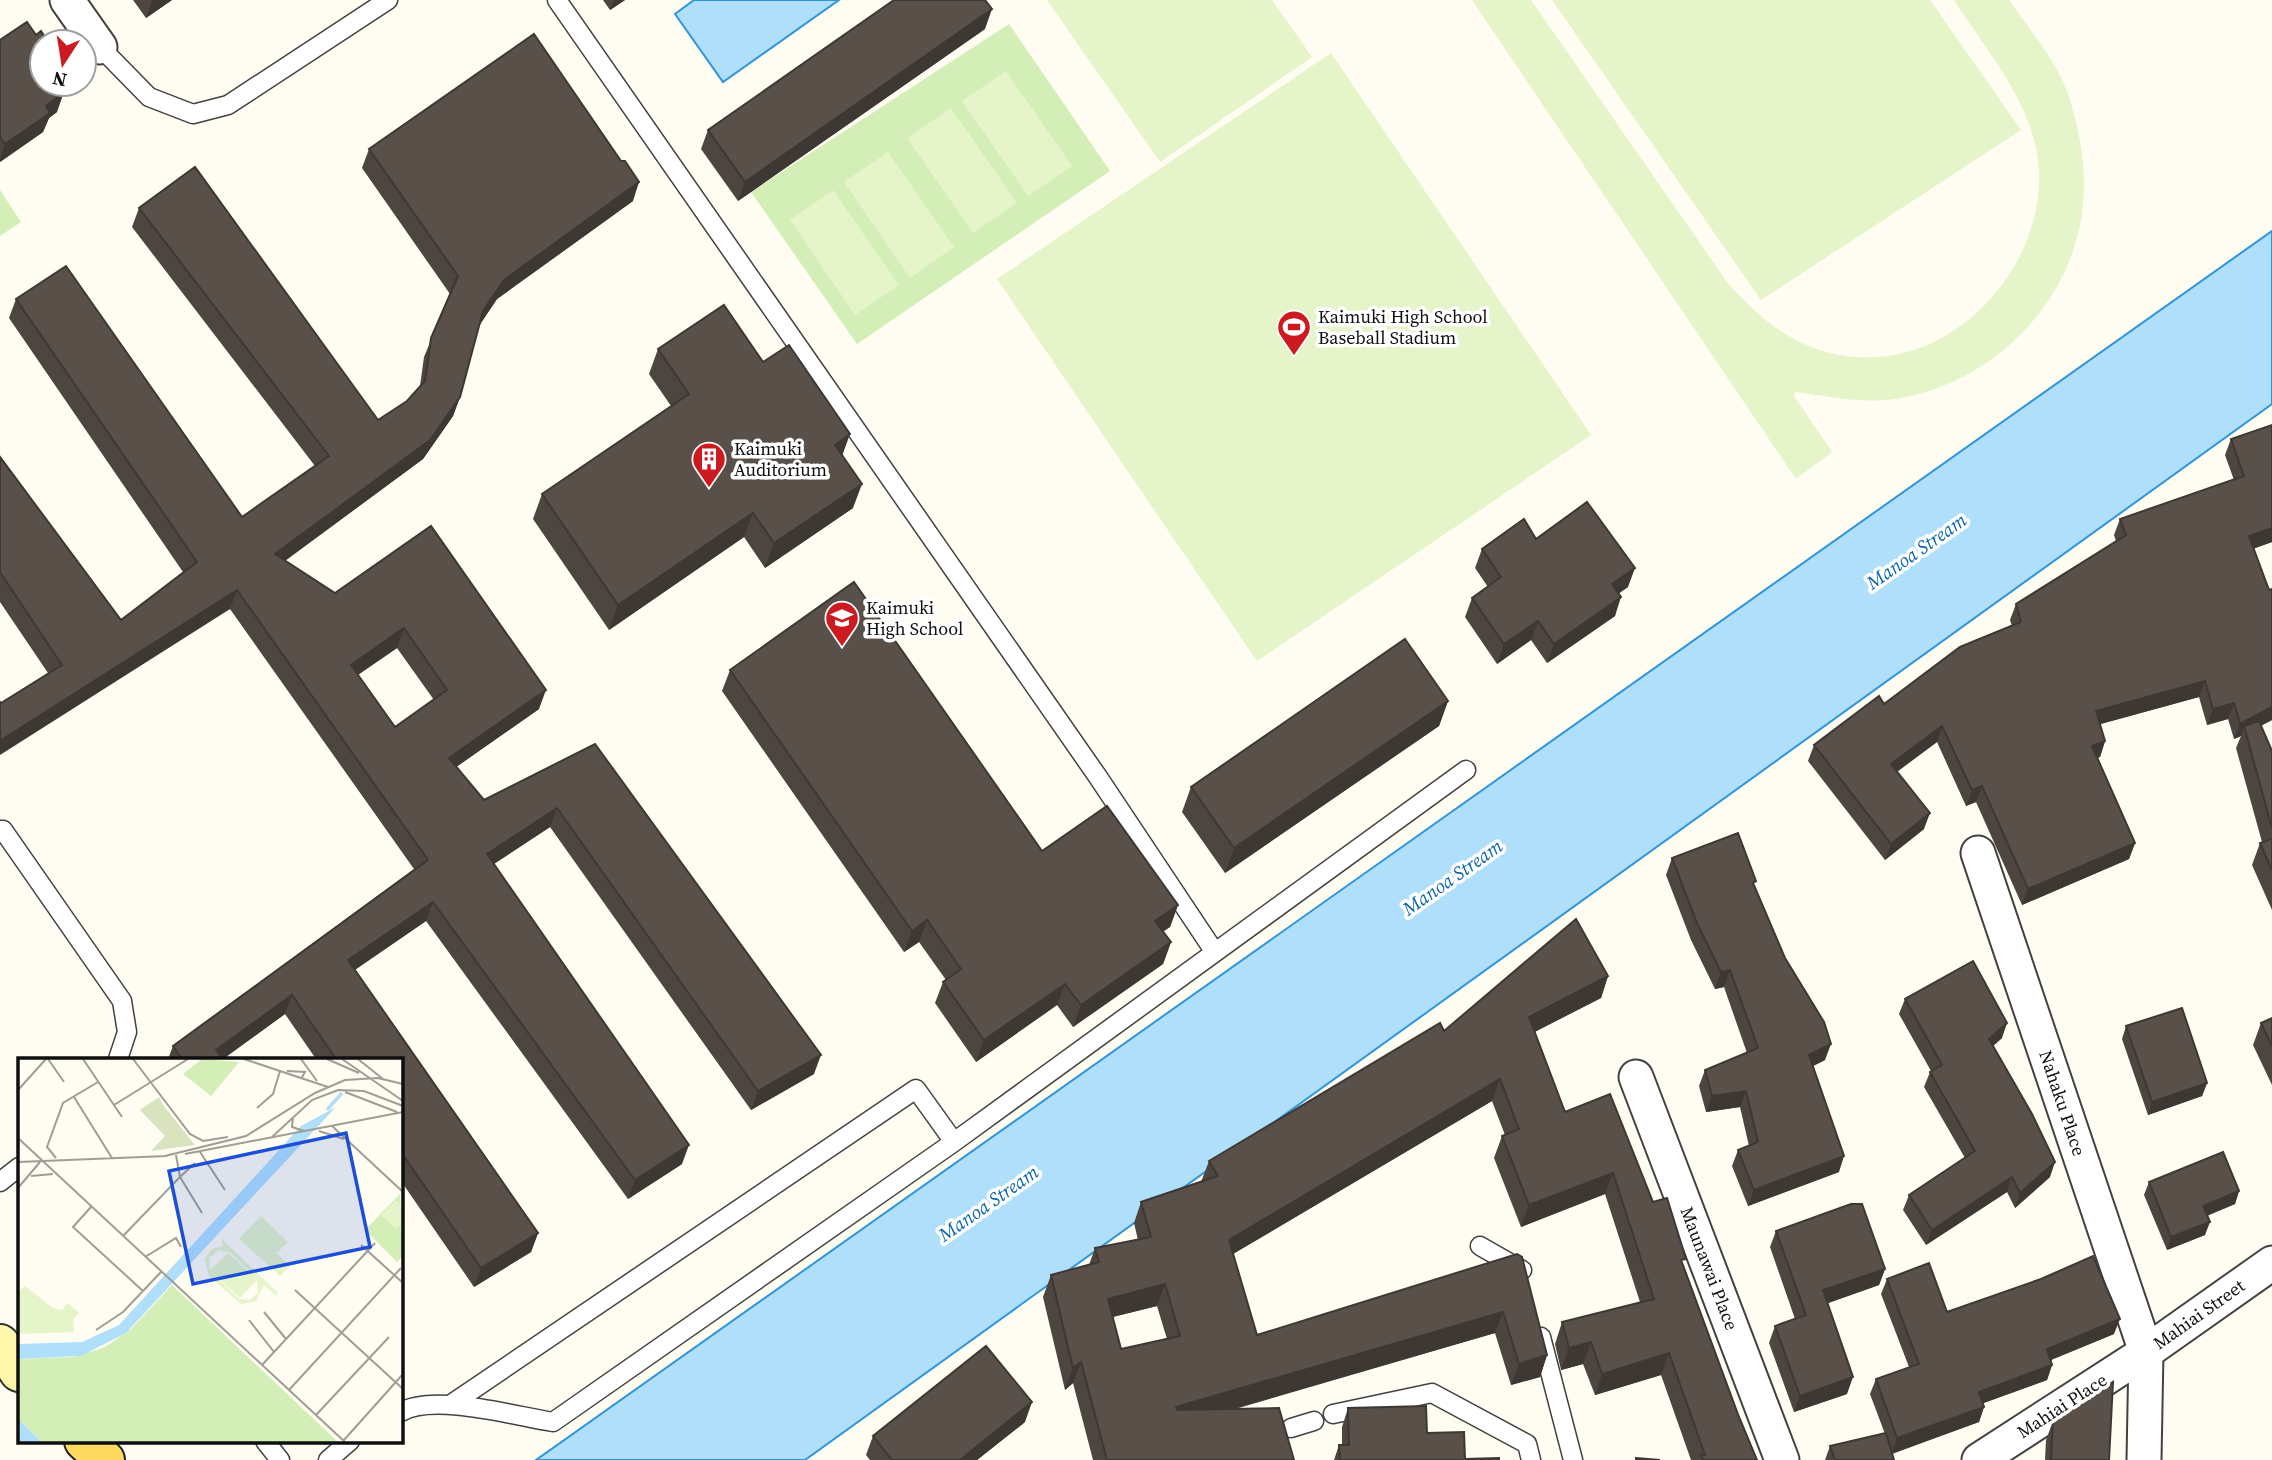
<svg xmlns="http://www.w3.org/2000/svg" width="2272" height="1460" font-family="'Source Serif 4',serif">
<rect width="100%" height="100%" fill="#fffcf1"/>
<path fill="#d3eeb6" d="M1009 24 1110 171 857 344 751 192Z
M0 190 21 222 0 236Z"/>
<path fill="#e5f4c9" d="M1047 0H1272L1312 57 1160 162Z
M1472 0H1531L1727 282C1761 322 1803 354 1857 357 1958 364 2044 266 2039 169 2035 105 1987 52 1954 0H2009C2029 29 2057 61 2068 94 2079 129 2087 167 2083 204 2074 303 1992 384 1895 399 1860 404 1829 396 1795 392L1794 396 1832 452 1796 479Z
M1552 0H1930L2021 130 1761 300Z
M1331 53 1591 435 1257 661 997 279Z
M1006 71 1072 166 1028 196 962 101Z
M951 108 1017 203 973 233 907 138Z
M888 152 954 247 910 278 844 182Z
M833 190 899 285 855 315 790 220Z"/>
<path fill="#b0dffc" stroke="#3095da" stroke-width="2" d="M694 0H839L723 82 675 14Z
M2272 231V404L805 1460H536Z"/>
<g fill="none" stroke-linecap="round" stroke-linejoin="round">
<g stroke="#424242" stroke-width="21">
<path id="lane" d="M557 0 1098 777 1214 951
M100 47 149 97 193 114 228 105 388 0
M0 830H3L122 1001 127 1032 118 1059
M0 1182 19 1167
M1480 1246 1522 1270
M1541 1337 1573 1460
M450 1405 916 1089 954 1142
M401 1412C434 1393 515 1416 553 1422L954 1142 1466 770
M1333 1414 1432 1393 1527 1444 1531 1460
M1291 1428 1314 1421
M265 1441 280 1460
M328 1460 350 1441"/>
</g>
<g stroke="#424242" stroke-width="37">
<g id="street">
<path d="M67 0 100 47"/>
<path id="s1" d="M1978 853 2146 1352 1979 1460"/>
<path id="s2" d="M1636 1077 1782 1460"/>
<path id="s3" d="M2144 1460 2146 1352 2272 1263"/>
</g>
</g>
<g stroke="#313131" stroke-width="42">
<path id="secondary" d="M0 1344 19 1372"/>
</g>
<g stroke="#202020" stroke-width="42">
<path id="primary" d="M84 1441 105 1460"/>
</g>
<use href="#lane" stroke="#fff" stroke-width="18"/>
<use href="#street" stroke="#fff" stroke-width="33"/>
<use href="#secondary" stroke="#fff7ac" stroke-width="38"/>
<use href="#primary" stroke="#ffda61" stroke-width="38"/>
</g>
<path fill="#4d4540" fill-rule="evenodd" d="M133 0H172L146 18Z
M603 0H625L610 10Z
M985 29 738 201 701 149 708 130Z
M0 40 57 112 49 118 43 132 0 162Z
M369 149 633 201 497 299 479 326 460 397 453 416 423 459 285 561 335 593 431 526 539 709 456 767 484 800 595 744 814 1074 751 1110 550 827 494 864 682 1164 628 1199 426 921 355 970 538 1233 531 1252 474 1287 401 1181V1059H316L285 1014 223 1059H168L173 1046 414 869 230 609 1 703 48 673 0 602V457L121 620 183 572 9 318 16 299 242 517 315 466 132 227 139 208 378 420 407 401 420 386 424 357 450 294 362 168ZM397 648 434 700 395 727 358 675Z
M658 349 763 362 843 455 853 508 765 568 744 537 609 630 533 519 542 494 671 406 649 374Z
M2272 425V542L2253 549 2269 590 2272 589V720L2261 726 2272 751V910L2252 865 2260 843 2262 842 2236 748 2241 736 2234 739 2228 719 2207 725 2199 697 2100 724 2105 741 2100 757 2097 758 2135 843 2129 859 2022 905 1976 802 1966 806 1937 742 1897 772 1924 829 1885 860 1808 761 1814 745 2012 626 2010 620 2016 604 2116 541 2114 535 2120 519 2234 480 2225 455 2231 439Z
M1536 539 1628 587 1619 593 1615 616 1547 663 1531 640 1497 664 1465 617 1472 598 1488 587 1475 568 1482 549Z
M730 670 1042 851 1178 905 1170 927 1163 931 1171 942 1163 964 1073 1027 1057 1005 976 1062 935 1003 943 982 946 980 919 942 904 952 722 691Z
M1448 701 1439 726 1225 873 1182 812 1191 787Z
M1672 858 1754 886 1825 1060 1813 1066 1839 1172 1748 1206 1732 1166 1738 1150 1749 1146 1740 1107 1706 1112 1699 1086 1705 1070 1747 1053 1724 987 1715 989 1691 940 1666 875Z
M1608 976 1601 998 1534 1032 1565 1112 1653 1202 1684 1266 1739 1417 1757 1460H1691L1661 1375 1595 1395 1583 1364 1561 1370 1555 1344 1562 1322 1640 1302 1605 1194 1521 1227 1494 1158 1502 1136 1505 1135 1492 1101 1233 1254 1257 1335 1517 1254 1547 1355 1540 1377 1511 1385 1495 1333 1235 1409 1294 1460H1093L1073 1383 1065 1390 1043 1297 1051 1275 1089 1265 1095 1248 1138 1240 1134 1223 1141 1202 1201 1182 1209 1161 1444 1031ZM1157 1306 1167 1339 1121 1349 1113 1317Z
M1905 999 2002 1038 1993 1046 2050 1177 2015 1208 2007 1192 1926 1245 1903 1210 1909 1195 1965 1158 1924 1087 1930 1072 1931 1071 1899 1014Z
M2272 1018V1085L2253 1045 2261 1023Z
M2126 1026 2207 1083 2202 1096 2148 1115 2122 1039Z
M2149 1182 2239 1191 2235 1204 2207 1216 2205 1235 2167 1250 2144 1195Z
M1776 1231 1885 1269 1879 1285 1828 1303 1847 1394 1794 1412 1769 1343 1775 1326 1795 1319 1770 1247Z
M1887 1279 1947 1312 2114 1334 2051 1360 2052 1365 2047 1380 1983 1403 1984 1407 1979 1422 1892 1453 1894 1460H1825L1830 1446 1885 1434 1870 1394 1876 1379 1909 1367 1881 1294Z
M1348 1408 1427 1433 1465 1459 1499 1460H1334L1339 1445H1342V1427Z
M2053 1421 2109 1460H2045L2046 1440Z
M1025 1422 977 1460H870L866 1455 873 1436Z"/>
<path fill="#3e3834" d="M154 0H172L146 18 152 1Z
M614 0H625L610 10Z
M992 9 985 29 738 201 745 182Z
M64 92 57 112 49 118 43 132 0 162V158L5 144 46 106Z
M639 182 633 201 497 299 476 330 483 311 504 280Z
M460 397 453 416 423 459 268 573 275 554Z
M850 434 841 459 835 445Z
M862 484 853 508 765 568 774 543Z
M753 513 744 537 609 630 618 605Z
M2272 528V542L2243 552 2249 536Z
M1635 568 1628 587 1605 603 1612 584Z
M237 590 230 609 0 755V741Z
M1621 597 1615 616 1547 663 1554 644Z
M1538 621 1531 640 1497 664 1504 644Z
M404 628 397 648 344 684 351 665Z
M2205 681 2199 697 2090 727 2096 711Z
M546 690 539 709 442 777 449 758Z
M1448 701 1439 726 1225 873 1234 848Z
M2234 703 2228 719 2207 725 2213 709Z
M2272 707V720L2246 733 2244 726 2241 736 2234 739 2240 724Z
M1942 726 1937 742 1885 780 1891 764Z
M2105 741 2100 757 2086 761 2092 746Z
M1982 786 1976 802 1966 806 1972 790Z
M557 808 550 827 480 873 487 854Z
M1930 813 1924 829 1885 860 1891 844Z
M2135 843 2129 859 2022 905 2028 889Z
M433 902 426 921 341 979 348 960Z
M1178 905 1170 927 1148 942 1155 921Z
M927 920 919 942 904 952 912 931Z
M1171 942 1163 964 1073 1027 1081 1005Z
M1730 970 1724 987 1715 989 1721 972Z
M1608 976 1601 998 1521 1039 1529 1017Z
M1065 984 1057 1005 976 1062 984 1040Z
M292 995 285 1014 223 1059 216 1050Z
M2007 1023 2002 1038 1984 1054 1989 1039Z
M1831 1044 1825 1060 1803 1071 1809 1055Z
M821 1055 814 1074 751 1110 758 1091Z
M1500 1079 1492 1101 1221 1261 1229 1240Z
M2207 1083 2202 1096 2148 1115 2152 1102Z
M1746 1091 1740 1107 1706 1112 1712 1096Z
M689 1145 682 1164 628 1199 635 1180Z
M1844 1156 1839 1172 1748 1206 1754 1190Z
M2055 1162 2050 1177 2015 1208 2020 1193Z
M1613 1173 1605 1194 1521 1227 1529 1205Z
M2012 1177 2007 1192 1926 1245 1932 1230Z
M2239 1191 2235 1204 2198 1219 2203 1206Z
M2210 1222 2205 1235 2167 1250 2171 1237Z
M538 1233 531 1252 474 1287 481 1268Z
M1885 1269 1879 1285 1817 1307 1823 1290Z
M1165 1284 1157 1306 1100 1320 1108 1299Z
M1503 1312 1495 1333 1168 1428 1176 1407Z
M2120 1319 2114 1334 2041 1364 2047 1349Z
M1591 1342 1583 1364 1561 1370 1569 1348Z
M1669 1353 1661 1375 1595 1395 1602 1374Z
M1547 1355 1540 1377 1511 1385 1519 1364Z
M1081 1362 1073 1383 1065 1390 1073 1368Z
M2052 1365 2047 1380 1973 1407 1979 1392Z
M1853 1377 1847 1394 1794 1412 1800 1396Z
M1032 1402 1025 1422 977 1460H960Z
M1984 1407 1979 1422 1892 1454 1897 1438Z"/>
<path fill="#59504a" stroke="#3e3834" stroke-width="2" fill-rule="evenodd" d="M894 0H985L992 9 745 182 708 130Z
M27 22 36 35 41 31 48 42H42V84H58L64 92 46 106 50 113 5 144 0 137V40Z
M534 34 621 161H625L639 182 504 280 483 311 460 397 430 440 275 554 335 593 431 526 546 690 449 758 484 800 595 744 821 1055 758 1091 557 808 487 854 689 1145 635 1180 433 902 348 960 538 1233 481 1268 401 1152V1059H336L292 995 216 1050 223 1059H182L173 1046 428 860 237 590 0 741V702L1 703 62 665 0 572V457L121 620 197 562 16 299 66 266 242 517 329 456 139 208 195 167 378 420 407 401 425 381 431 338 458 276 369 149ZM404 628 447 690 395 727 351 665Z
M724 305 763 362 789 345 850 434 835 445 862 484 774 543 753 513 618 605 542 494 689 394 658 349Z
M2272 425V528L2249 536 2269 590 2272 589V707L2240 724 2234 703 2213 709 2205 681 2096 711 2105 741 2092 746 2135 843 2028 889 1982 786 1972 790 1942 726 1891 764 1930 813 1891 844 1814 745 1879 696 1884 704 1960 647 2021 622 2016 604 2126 535 2120 519 2244 476 2231 439Z
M1587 502 1635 568 1612 584 1621 597 1554 644 1538 621 1504 644 1472 598 1501 577 1482 549 1524 519 1536 539Z
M854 582 1042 851 1107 806 1178 905 1155 921 1171 942 1081 1005 1065 984 984 1040 943 982 961 969 927 920 912 931 730 670Z
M1405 639 1448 701 1234 848 1191 787Z
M2259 721 2272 751V828L2244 726Z
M1738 833 1756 881 1753 883 1785 958 1824 1022 1831 1044 1809 1055 1844 1156 1754 1190 1738 1150 1758 1142 1746 1091 1712 1096 1705 1070 1758 1048 1730 970 1721 972 1697 923 1672 858Z
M2272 839V870L2260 843Z
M1576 919 1608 976 1529 1017 1565 1112 1610 1094 1653 1202 1667 1198 1686 1259 1681 1260 1739 1417 1757 1460H1703L1701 1455H1705L1669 1353 1602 1374 1591 1342 1569 1348 1562 1322 1654 1299 1613 1173 1529 1205 1502 1136 1519 1129 1500 1079 1229 1240 1257 1335 1517 1254 1522 1257 1547 1355 1519 1364 1503 1312 1176 1407 1177 1410 1279 1408 1294 1460H1107L1081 1362 1073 1368 1051 1275 1099 1262 1095 1248 1151 1237 1141 1202 1218 1176 1209 1161 1440 1023 1444 1031ZM1165 1284 1180 1336 1121 1349 1108 1299Z
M1973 961 2007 1023 1989 1039 2032 1114 2055 1162 2020 1193 2012 1177 1932 1230 1909 1195 1975 1151 1930 1072 1942 1065 1905 999Z
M2182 1008 2207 1083 2152 1102 2126 1026Z
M2272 1018V1046L2261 1023Z
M2223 1152 2239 1191 2203 1206 2210 1222 2171 1237 2149 1182Z
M1851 1204H1862L1885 1269 1823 1290 1853 1377 1800 1396 1775 1326 1806 1315 1776 1231Z
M2093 1256 2120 1319 2047 1349 2052 1365 1979 1392 1984 1407 1897 1438 1876 1379 1919 1364 1887 1279 1929 1263 1947 1312 2041 1279Z
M986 1346 1032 1402 960 1460H892L873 1436Z
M2113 1382 2109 1460H2051L2053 1421Z
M1426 1406 1427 1433 1464 1432 1465 1459 1499 1458V1460H1340L1339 1445H1349L1348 1408Z
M1886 1433 1894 1460H1835L1830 1446Z
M1636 1458 1660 1460H1636Z"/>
<defs>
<g id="stadium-pin" transform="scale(1.75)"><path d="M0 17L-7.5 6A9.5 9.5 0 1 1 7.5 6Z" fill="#cd1920" stroke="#fff"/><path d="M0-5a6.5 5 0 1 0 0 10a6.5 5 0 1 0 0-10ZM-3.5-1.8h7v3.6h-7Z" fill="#fff"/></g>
<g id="building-pin" transform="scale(1.75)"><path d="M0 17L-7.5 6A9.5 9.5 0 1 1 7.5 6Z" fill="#cd1920" stroke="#fff"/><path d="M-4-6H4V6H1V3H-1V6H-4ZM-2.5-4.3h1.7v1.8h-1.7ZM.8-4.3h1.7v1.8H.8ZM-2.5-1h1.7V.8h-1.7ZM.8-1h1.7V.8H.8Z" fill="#fff"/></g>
<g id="school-pin" transform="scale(1.75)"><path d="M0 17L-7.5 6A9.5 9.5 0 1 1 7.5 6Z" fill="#cd1920" stroke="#fff"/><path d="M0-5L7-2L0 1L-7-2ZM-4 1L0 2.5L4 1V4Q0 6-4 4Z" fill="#fff"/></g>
</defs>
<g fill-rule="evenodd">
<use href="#stadium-pin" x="1294" y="327"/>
<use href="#building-pin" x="709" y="459"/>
<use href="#school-pin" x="842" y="618"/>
</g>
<g text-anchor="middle" stroke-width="7" stroke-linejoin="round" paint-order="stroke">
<g font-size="18" fill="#0f0f0f" stroke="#fff" text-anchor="start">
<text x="1318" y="323">Kaimuki High School<tspan x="1318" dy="21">Baseball Stadium</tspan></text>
<text x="734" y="455">Kaimuki<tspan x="734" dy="21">Auditorium</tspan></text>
<text x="866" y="614">Kaimuki<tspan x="866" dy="21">High School</tspan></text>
</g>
<g font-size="18" fill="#0f0f0f" stroke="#fff">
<text dy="6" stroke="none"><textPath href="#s1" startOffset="264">Nahaku Place</textPath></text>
<text dy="6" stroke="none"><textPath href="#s2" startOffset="205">Maunawai Place</textPath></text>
<text dy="6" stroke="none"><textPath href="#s3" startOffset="173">Mahiai Street</textPath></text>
<text transform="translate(2062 1406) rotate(-33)" y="6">Mahiai Place</text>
</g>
<g font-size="19" font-style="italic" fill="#0b65ae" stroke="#fff">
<text transform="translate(1916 551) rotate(-35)" y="7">Manoa Stream</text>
<text transform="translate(1452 877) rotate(-35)" y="7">Manoa Stream</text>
<text transform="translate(988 1203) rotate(-35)" y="7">Manoa Stream</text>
</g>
</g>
<g transform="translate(18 1058)">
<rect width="385" height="385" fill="#fffcf1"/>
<path d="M184 1 221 4 193 38 165 16ZM382 136 385 198 379 204 347 172ZM154 227 320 384H24L0 361V301L56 299 87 289 113 271Z" fill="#d3eeb6"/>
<path d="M141 39 145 47 177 87 133 93 147 78 122 52Z" fill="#d8e4bf"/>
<path d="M378 142 385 149V164L378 171 363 157ZM243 158 270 184 259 195 272 208 262 218 221 181ZM204 181 260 235 258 238 246 227 238 243 223 246 191 218 187 201 194 191 205 188ZM201 192 213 195 239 221 210 195 192 212 191 200ZM192 213 222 240 239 222 240 235 232 242 221 241ZM7 228 35 250 44 252 50 245 61 255 55 262 56 274 0 276V234Z" fill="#e5f4c9" fill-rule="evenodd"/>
<path d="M318 49 108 275 63 298 0 301V286L64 284 101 267 283 68ZM0 361 24 384H0Z" fill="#b0dffc"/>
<path fill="none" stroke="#b0dffc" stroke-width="3.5" d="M309 52 324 35"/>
<path fill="none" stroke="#9f9d97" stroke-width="2" d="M30 1 46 24M65 1 104 59M115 1 172 76 185 83 210 79M226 1 310 29M283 1 299 23M309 1 341 15M324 1 385 43M340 1 365 21M269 13 287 14 283 21M0 32 28 1M327 34 379 54M56 39 94 100M96 47 170 1M239 50 255 36 262 13M275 59 274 69 286 73M314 68 385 134M301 73 326 81M254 79 294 42 320 32 346 33 385 48M0 80 327 384M182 94 207 132M167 96 385 54M147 98 228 78 297 35 327 22 360 20 385 26M38 100 29 89 45 45 80 24M0 104 149 98M177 105 162 119 184 155M13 118 35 116M0 130 22 104M73 149 55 169 125 233M105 178 162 119 158 97M343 187 385 225M127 199 158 180 163 189M277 232 385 331M246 254 268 281M231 262 256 294M78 272 105 254 143 214M244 307 357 185M271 332 383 210M298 357 371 279M326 382 385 316"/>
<path fill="#1d4ed8" fill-opacity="0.15" stroke="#1d4ed8" stroke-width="3.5" d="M328 75 352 189 175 226 151 113Z"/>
<rect width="385" height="385" fill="none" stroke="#0f0f0f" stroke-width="3.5"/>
</g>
<g transform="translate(63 63) rotate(192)"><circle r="33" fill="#ffffff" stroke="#9f9f9f" stroke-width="2"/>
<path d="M0-5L12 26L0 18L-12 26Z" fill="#cd1920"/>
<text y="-10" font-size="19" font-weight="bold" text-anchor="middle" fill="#0f0f0f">N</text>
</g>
</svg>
